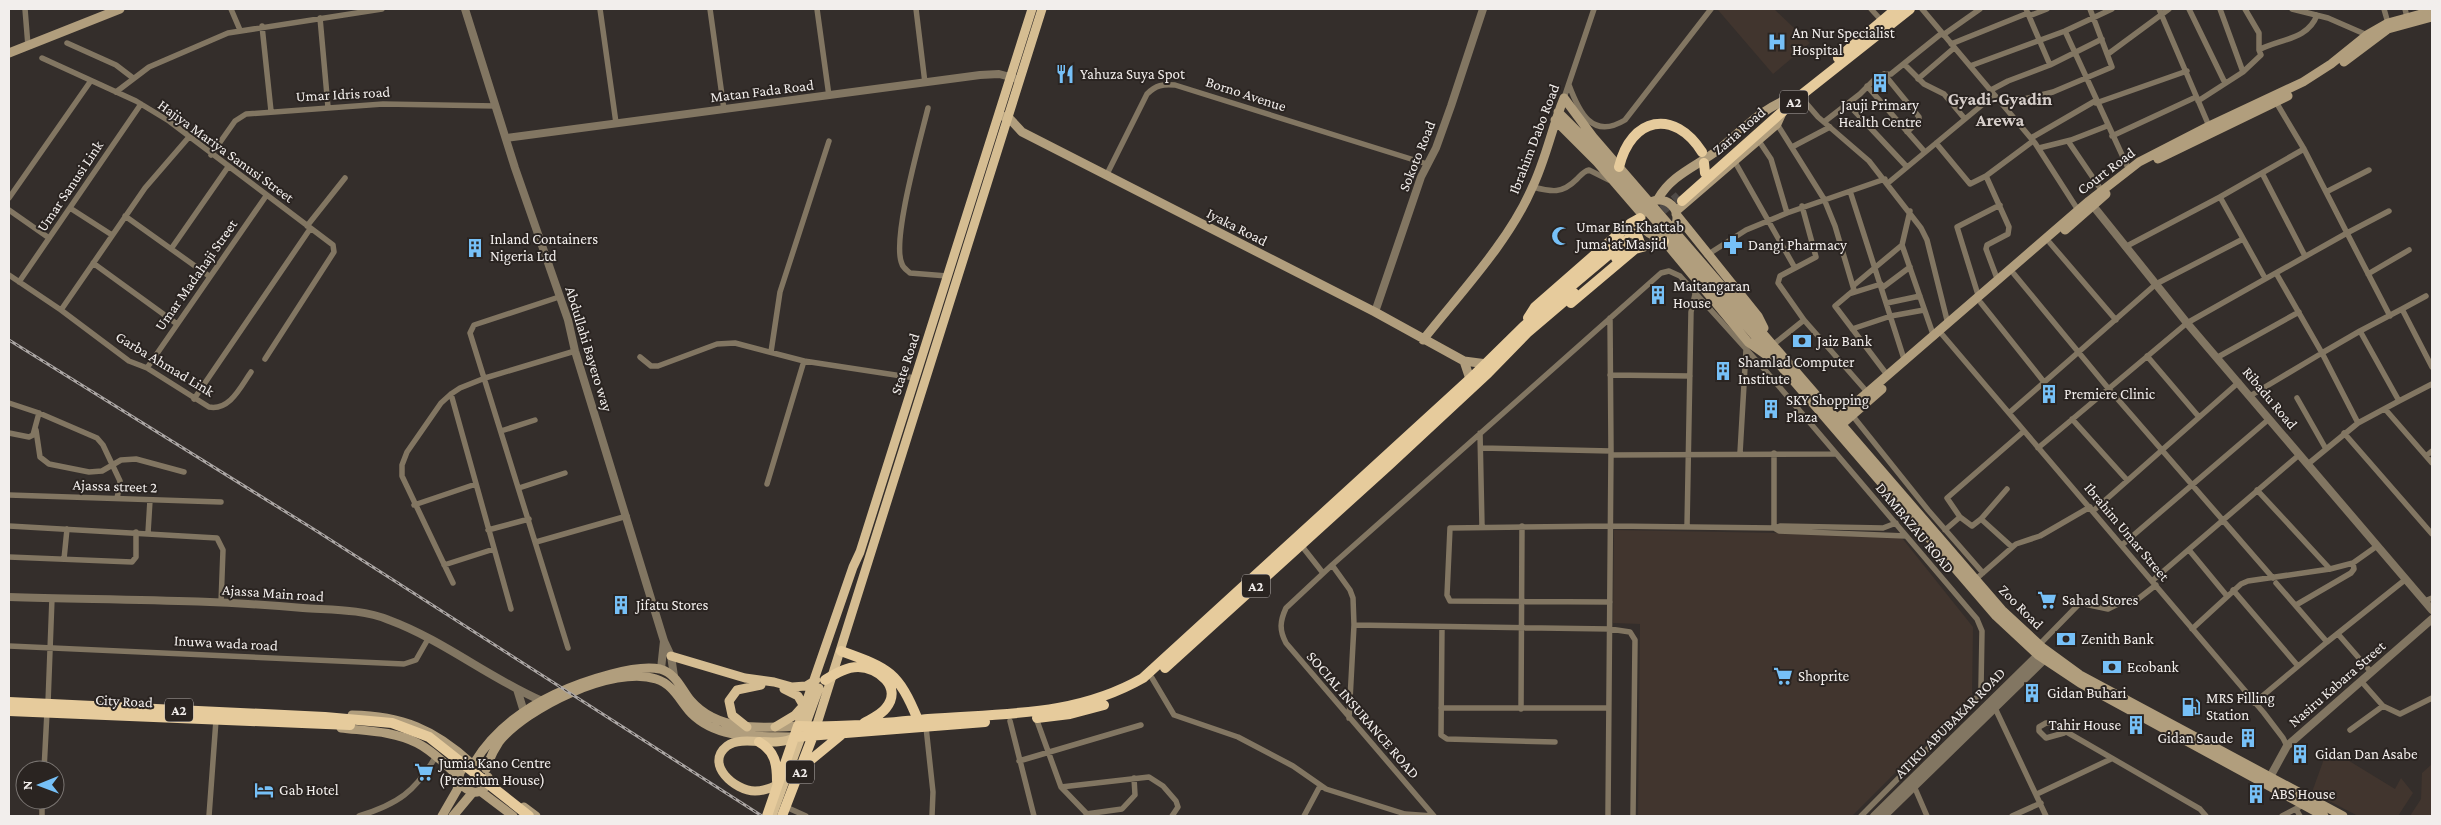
<svg xmlns="http://www.w3.org/2000/svg" width="2441" height="825" font-family="'Crimson Pro',serif">
<rect width="100%" height="100%" fill="#342e2b"/>
<path fill="#41352e" d="M1719 9H1774L1810 43 1773 74 1718 10Z
M1614 530 1889 535 1902 538 1973 627 1972 696 1852 816H1638L1640 624 1613 623Z
M2328 748 2395 789 2401 778 2413 793 2398 816H2358L2312 792Z
M2432 764V816H2410L2421 799 2422 773Z"/>
<g fill="none" stroke-linecap="round" stroke-linejoin="round">
<path stroke="#504b48" stroke-width="10" stroke-dasharray="10 5" stroke-linecap="butt" d="M1628 239 1679 196"/>
<path stroke="#827662" stroke-width="5.5" d="M25 9 28 46
M231 9 240 30
M600 9 616 123
M710 9 724 110
M817 9 829 96
M916 9 925 83
M1871 9 1882 21
M1922 9 2035 143 2078 210
M2026 9 2050 65
M2159 9 2209 126
M2189 9 2225 83
M2220 9 2243 72
M2245 9 2259 33V50
M2292 9 2328 18 2367 35
M2384 9 2388 23
M2405 9 2407 17
M2029 16 2047 9
M320 18 328 107
M262 26 271 111
M2065 31 2129 170
M1943 35 1980 9
M67 43 116 65 133 78
M1951 44 2028 13
M2108 54 2169 9
M42 58 136 101 169 121 333 245 334 252 265 359
M1904 64 1924 84 1944 94 1965 119
M1970 66 2065 31 2112 9
M1884 74 1919 117V121L1907 132
M1918 79 1954 48
M1569 85C1579 112 1592 140 1625 120L1711 9
M1867 86 1925 152
M1991 90 2008 81 2050 65 2102 39
M116 92 149 67 228 33 382 9
M1800 96 1818 117 1869 161 1921 228 1927 240 1948 324
M1564 98 1594 9
M2198 101 2243 72 2261 55 2259 50C2279 39 2308 40 2317 15
M2276 102 2304 149
M2096 103 2187 71
M1848 104 1907 167
M2003 104 2053 92 2112 67 2090 9
M928 108C921 137 891 241 902 264 903 268 907 270 910 273L947 276
M1824 122 1860 94 1879 75 1891 74 1942 33
M1777 124 1824 199 1835 226 1854 290 1835 306 1888 376
M2112 136 2196 97
M2031 138 2095 101
M1759 141 1771 159 1787 213
M2068 141 2102 191
M1936 143 1970 184 1986 176 2033 141
M1792 147 1830 127
M2039 148 2071 140 2107 126
M211 155 235 121 246 114 383 104 496 106
M1735 162 1795 268
M2262 173 2305 256
M1106 176 1147 94C1156 85 1163 84 1175 85L1427 164
M1986 176 2009 227 2008 234 1987 245 1986 249 1998 281
M1888 183 1994 95
M1533 187C1552 192 1562 194 1577 179 1581 175 1584 171 1589 170L1609 180
M1850 191 1905 362
M2326 192 2369 170
M9 198 90 82
M1802 206 1816 257 1780 276 1778 283 1804 320 1868 393
M70 208 112 235
M9 210 49 238
M1910 211 1902 245 1934 337
M125 216 209 276
M307 226 345 178
M2050 243 2116 320
M2125 247 2220 197
M171 249 228 167
M1707 255 1746 230 1787 213 1885 179
M93 263 177 324
M2014 274 2108 388 2273 578
M2368 274 2409 250
M9 275 61 310 129 361 147 368 209 407C230 411 241 386 251 372
M2265 278 2220 197 2304 149 2347 233 2389 211
M19 282 141 104
M1853 286 1902 245
M1882 288 1910 267
M1849 294 1881 284
M559 297 474 325 470 333 568 648
M1979 298 1957 227 2000 205
M1887 303 1920 296
M1981 303 2044 382
M2402 309 2426 296
M61 310 145 188 189 137
M1852 329 1891 316 1924 310
M2360 331 2402 309 2432 367
M1940 332 2264 713 2283 738 2287 746
M1774 344 1804 320
M771 352 780 292 829 141
M2147 356 2199 417
M640 357 651 366H658L717 344 735 343 804 361 915 378
M2218 357 2299 312
M147 368 266 196
M1610 375 1690 376
M451 394 511 609
M2250 396 2322 353 2276 273
M2297 398 2326 449
M194 399 310 229
M2399 401 2432 384
M9 403 39 413 97 438 103 445 120 481 117 499
M2385 409 2432 463
M2009 413 2156 284 2243 239
M1852 415 1928 510 1983 573
M2072 419 2127 480
M36 430 40 457 49 464 89 472 102 471 121 460 136 459 184 472
M501 431 535 420
M9 433 29 437 33 435 39 413
M1480 433 1482 526
M2344 433 2432 534
M1481 448 1611 451
M2038 448 2187 323 2347 233 2390 316
M1740 453 1746 350
M1774 453V528
M1611 455 1835 454
M2426 456 2432 451
M2308 464 2358 423 2399 401 2360 331 2322 353 2358 423
M767 484 804 361
M519 488 565 473
M2007 489 1981 519 1972 526 1960 517 1947 498 2024 431
M2257 490 2330 569
M9 495 221 502
M414 505 476 484
M2093 511 2239 382
M1981 519 2012 547
M9 526 217 538 223 550 221 603
M1687 527 1691 312 1695 294
M1774 528 1780 526 1883 528 1896 523
M488 530 529 519
M1945 530 1960 517
M148 533 150 500
M536 542 627 516
M1301 545 1323 573
M2122 545 2269 419
M2189 550 2227 596
M9 557 132 562 136 557V532
M64 559 67 529
M444 565 494 549
M1332 565 1350 590 1353 598 1354 625 1349 718
M1976 579 2016 544 2040 536 2090 507
M2152 581 2299 455
M453 583 402 476V465L407 452 441 403 451 394 460 388 485 378 575 351
M2276 583 2327 642 2406 579
M2233 590 2298 666
M2425 601 2432 598
M1610 602 1450 601 1447 595 1450 528 1611 526 1774 528 1779 531 1906 536
M2296 605 2351 573 2354 569 2353 563
M1354 625 1610 629 1630 632 1635 640 1633 816
M1442 627 1441 735 1447 739 1555 742
M2192 629 2241 584 2248 581 2330 569 2353 563 2377 546
M2338 634 2371 672
M2039 645 2080 603 2108 609 2126 600 2138 599 2156 585
M9 646 404 664 416 660 428 639
M1152 678 1174 715 1238 737 1293 766 1326 789 1405 814 1433 816
M2361 681 2383 706 2400 714 2432 698
M48 703 52 598
M2254 703 2327 642
M1441 708H1608
M1995 708 2046 816
M1521 709 1522 526
M1036 718 1061 787 1089 816
M1010 721 1034 816
M926 727 933 792 932 816
M2350 730 2383 706
M2064 733 2046 738 2039 731V727L2046 723H2051L2200 809 2206 816
M1019 761 1141 725
M44 770 47 712
M1914 786 1927 816
M1061 787 1149 777 1163 786 1176 801 1178 807 1172 816
M2037 794 2111 759
M42 800V816
M786 807 806 816
M2296 809 2300 816
M1086 814 1122 809 1135 795 1134 778
M209 816 216 720
M359 816C398 804 415 792 436 756
M1304 816 1320 786
M1434 816 1286 643C1279 630 1280 621 1286 608L1332 565 1661 273 1669 271 1680 276 1765 370 1977 619 1982 631 1981 688 1975 701 1861 816
M1608 816 1611 451 1610 318
M2012 816 2041 803
M2282 816 2305 804"/>
<path stroke="#827662" stroke-width="8" d="M465 9 515 168 568 320 575 351 664 641 671 656 674 676
M506 138 980 75 999 74 1014 78
M2090 202 2187 323 2432 610
M1375 312 1421 177 1436 148 1451 106 1483 9
M9 597C107 600 205 599 303 608 331 610 363 609 389 620 443 640 489 678 542 701
M661 669 664 641
M517 689 524 712
M2270 777 2287 746 2432 619
M1874 816 2041 652
M1884 816 2047 657"/>
<path stroke="#b19e7d" stroke-width="9" d="M9 53 120 9
M2344 62 2388 29 2432 17
M1564 98 1593 137 2002 610 2043 648 2080 675 2343 816
M1558 112 1588 142 1996 616 2038 655 2080 683 2324 816
M1002 116 1009 118 1022 132 1375 312 1464 361 1487 364
M1555 120 1597 162 1641 213
M2158 159 2288 96
M1658 199C1671 175 1697 166 1718 150 1743 130 1759 110 1790 98
M1641 218a18 18 0 1 1 36 0a18 18 0 1 1-36 0Z
M1676 211 1777 124 1782 113
M1676 214 1758 316 1764 328
M2065 230 2106 194
M1660 236 1748 342 1772 359
M1423 340C1460 293 1508 243 1532 188 1546 159 1552 127 1564 98
M1464 361 1470 379
M1838 418 2089 201 2139 162 2209 126 2303 82 2331 64 2367 35 2388 23 2432 11
M1842 424 1882 389
M352 715C402 716 434 729 471 763
M341 728C366 731 394 731 417 743 433 751 446 765 459 777
M474 763C504 714 558 688 611 674 626 670 646 666 660 669 677 674 681 689 691 701 718 732 762 728 798 726
M470 764C439 777 484 812 488 777
M486 769C489 760 493 751 499 742 526 708 613 665 656 679 673 684 680 701 691 713 718 740 757 736 792 737
M480 791 513 816
M524 807 536 816
M442 816 457 790 459 780
M453 816 473 792"/>
<path stroke="#d5bd92" stroke-width="9" d="M671 656 745 678 774 682 792 687 806 686 816 680
M784 689 798 696 806 710
M798 726 853 567 860 552 1032 9
M747 727 732 715 729 701 737 690 761 685
M775 727 795 715 804 705
M816 727 1042 9
M781 783C773 787 765 791 755 791 735 791 704 764 727 746 743 734 776 749 795 737
M772 816 819 688"/>
<path stroke="#e6cb9c" stroke-width="10" d="M1838 58 1896 9
M1704 163 1705 173
M1619 167C1631 117 1674 108 1702 152
M1682 201 1800 96 1910 9
M1624 230 1637 235 1641 246
M1616 258 1630 246
M1571 303 1635 249 1664 241
M1528 318 1535 307 1631 223 1640 218
M841 651C888 668 898 671 918 720
M1165 668 1388 466 1488 373 1527 333 1574 293
M825 680C835 674 846 667 858 667 878 667 903 687 886 708 881 715 871 719 864 723
M9 702 325 717 392 723 429 737 529 816
M9 711 350 725
M1037 718 1070 714 1104 705
M795 737 985 722
M759 742C775 751 777 764 777 781
M802 767 841 735
M767 816 798 726C842 728 885 723 928 719 1004 713 1075 717 1143 678L1470 379 1524 326 1625 241
M782 816 814 733"/>
<g stroke="#aba6a4" stroke-width="3">
<path id="rail" d="M9 340 315 530 762 816"/>
</g>
<use href="#rail" stroke="#2a2421" stroke-width="1" stroke-dasharray="4" stroke-linecap="butt"/>
</g>
<defs>
<g id="hospital-bare" transform="scale(1.5)"><path d="M-5-5h3v3.5h4V-5h3V5h-3V1.5h-4V5h-3Z" fill="#76c0f7" stroke="#2a2421" stroke-width="2.5" paint-order="stroke"/></g>
<g id="restaurant-bare" transform="scale(1.5)"><path d="M-5-6h1v4h1v-4h1v4h1v-4h1v5L-1.5 .5V6h-2V.5L-5-1ZM5-6V6H3V1.5H1.5Q1.5-4 5-6Z" fill="#76c0f7" stroke="#2a2421" stroke-width="2.5" paint-order="stroke"/></g>
<g id="building-bare" transform="scale(1.5)"><path d="M-4-6H4V6H1V3H-1V6H-4ZM-2.5-4.3h1.7v1.8h-1.7ZM.8-4.3h1.7v1.8H.8ZM-2.5-1h1.7V.8h-1.7ZM.8-1h1.7V.8H.8Z" fill="#76c0f7" stroke="#2a2421" stroke-width="2.5" paint-order="stroke"/></g>
<g id="mosque-bare" transform="scale(1.5)"><path d="M3.5-4.9A6 6 0 1 0 3.5 4.9A5 5 0 1 1 3.5-4.9Z" fill="#76c0f7" stroke="#2a2421" stroke-width="2.5" paint-order="stroke"/></g>
<g id="pharmacy-bare" transform="scale(1.5)"><path d="M-2-6h4v4h4v4h-4v4h-4v-4h-4v-4h4Z" fill="#76c0f7" stroke="#2a2421" stroke-width="2.5" paint-order="stroke"/></g>
<g id="bank-bare" transform="scale(1.5)"><path d="M-6-4H6V4H-6ZM0-2.3a2.3 2.3 0 1 0 0 4.6a2.3 2.3 0 1 0 0-4.6Z" fill="#76c0f7" stroke="#2a2421" stroke-width="2.5" paint-order="stroke"/></g>
<g id="supermarket-bare" transform="scale(1.5)"><path d="M-6-5.5h2.5l.6 2H6L4.5 2H-2.5L-4.4-4H-6ZM-1.5 3.2a1.3 1.3 0 1 0 .1 0ZM3 3.2a1.3 1.3 0 1 0 .1 0Z" fill="#76c0f7" stroke="#2a2421" stroke-width="2.5" paint-order="stroke"/></g>
<g id="fuel-bare" transform="scale(1.5)"><path d="M-5.5-6h7V0h2V4h1.3V-2.5L3-4.5l.8-.8L6-3V5H2.5V1h-1V6h-7ZM-4.2-4.7v3.2H.2V-4.7Z" fill="#76c0f7" stroke="#2a2421" stroke-width="2.5" paint-order="stroke"/></g>
<g id="hotel-bare" transform="scale(1.5)"><path d="M-6-4.5h1.5V1H6V5H4.5V3h-9V5H-6ZM-4 0a1.8 1.8 0 1 1 3.6 0ZM.5 0V-2.5h3Q6-2.5 6 0Z" fill="#76c0f7" stroke="#2a2421" stroke-width="2.5" paint-order="stroke"/></g>
</defs>
<g fill-rule="evenodd">
<use href="#hospital-bare" x="1777" y="42"/>
<use href="#restaurant-bare" x="1065" y="74"/>
<use href="#building-bare" x="1880" y="83"/>
<use href="#mosque-bare" x="1561" y="236"/>
<use href="#pharmacy-bare" x="1733" y="245"/>
<use href="#building-bare" x="475" y="248"/>
<use href="#building-bare" x="1658" y="295"/>
<use href="#bank-bare" x="1802" y="341"/>
<use href="#building-bare" x="1723" y="371"/>
<use href="#building-bare" x="2049" y="394"/>
<use href="#building-bare" x="1771" y="409"/>
<use href="#supermarket-bare" x="2047" y="600"/>
<use href="#building-bare" x="621" y="605"/>
<use href="#bank-bare" x="2066" y="639"/>
<use href="#bank-bare" x="2112" y="667"/>
<use href="#supermarket-bare" x="1783" y="676"/>
<use href="#building-bare" x="2032" y="693"/>
<use href="#fuel-bare" x="2191" y="707"/>
<use href="#building-bare" x="2136" y="725"/>
<use href="#building-bare" x="2248" y="738"/>
<use href="#building-bare" x="2300" y="754"/>
<use href="#supermarket-bare" x="424" y="772"/>
<use href="#hotel-bare" x="264" y="790"/>
<use href="#building-bare" x="2256" y="794"/>
</g>
<g text-anchor="middle" stroke-width="4" stroke-linejoin="round" paint-order="stroke">
<g fill="#2a2421" stroke="#b6b1af" stroke-width="1">
<rect x="1780" y="90.5" width="28" height="23" rx="4"/>
<rect x="1242" y="574.5" width="28" height="23" rx="4"/>
<rect x="165" y="698.5" width="28" height="23" rx="4"/>
<rect x="786" y="760.5" width="28" height="23" rx="4"/>
</g>
<g font-size="14" font-weight="bold" fill="#f2eeec">
<text x="1794" y="107">A2</text>
<text x="1256" y="591">A2</text>
<text x="179" y="715">A2</text>
<text x="800" y="777">A2</text>
</g>
<g font-size="15" fill="#f2eeec" stroke="#2a2421" text-anchor="start">
<text x="1792" y="38">An Nur Specialist<tspan x="1792" dy="17">Hospital</tspan></text>
<text x="1080" y="79">Yahuza Suya Spot</text>
<text x="1880" y="110" text-anchor="middle">Jauji Primary<tspan x="1880" dy="17">Health Centre</tspan></text>
<text x="1576" y="232">Umar Bin Khattab<tspan x="1576" dy="17">Juma'at Masjid</tspan></text>
<text x="490" y="244">Inland Containers<tspan x="490" dy="17">Nigeria Ltd</tspan></text>
<text x="1748" y="250">Dangi Pharmacy</text>
<text x="1673" y="291">Maitangaran<tspan x="1673" dy="17">House</tspan></text>
<text x="1817" y="346">Jaiz Bank</text>
<text x="1738" y="367">Shamlad Computer<tspan x="1738" dy="17">Institute</tspan></text>
<text x="2064" y="399">Premiere Clinic</text>
<text x="1786" y="405">SKY Shopping<tspan x="1786" dy="17">Plaza</tspan></text>
<text x="2062" y="605">Sahad Stores</text>
<text x="636" y="610">Jifatu Stores</text>
<text x="2081" y="644">Zenith Bank</text>
<text x="2127" y="672">Ecobank</text>
<text x="1798" y="681">Shoprite</text>
<text x="2047" y="698">Gidan Buhari</text>
<text x="2206" y="703">MRS Filling<tspan x="2206" dy="17">Station</tspan></text>
<text x="2121" y="730" text-anchor="end">Tahir House</text>
<text x="2233" y="743" text-anchor="end">Gidan Saude</text>
<text x="2315" y="759">Gidan Dan Asabe</text>
<text x="439" y="768">Jumia Kano Centre<tspan x="439" dy="17">(Premium House)</tspan></text>
<text x="279" y="795">Gab Hotel</text>
<text x="2271" y="799">ABS House</text>
</g>
<g font-size="15" fill="#f2eeec" stroke="#2a2421">
<text transform="translate(762 91) rotate(-7)" y="5">Matan Fada Road</text>
<text transform="translate(343 94) rotate(-3)" y="5">Umar Idris road</text>
<text transform="translate(1246 94) rotate(18)" y="5">Borno Avenue</text>
<text transform="translate(1739 131) rotate(-41)" y="5">Zaria Road</text>
<text transform="translate(1534 139) rotate(-69)" y="5">Ibrahim Dabo Road</text>
<text transform="translate(226 151) rotate(36)" y="5">Hajiya Mariya Sanusi Street</text>
<text transform="translate(1417 156) rotate(-68)" y="5">Sokoto Road</text>
<text transform="translate(2106 171) rotate(-37)" y="5">Court Road</text>
<text transform="translate(70 186) rotate(-56)" y="5">Umar Sanusi Link</text>
<text transform="translate(1237 227) rotate(27)" y="5">Iyaka Road</text>
<text transform="translate(196 275) rotate(-55)" y="5">Umar Madahaji Street</text>
<text transform="translate(589 349) rotate(73)" y="5">Abdullahi Bayero way</text>
<text transform="translate(165 364) rotate(31)" y="5">Garba Ahmad Link</text>
<text transform="translate(905 364) rotate(-72)" y="5">State Road</text>
<text transform="translate(2270 398) rotate(50)" y="5">Ribadu Road</text>
<text transform="translate(115 486) rotate(2)" y="5">Ajassa street 2</text>
<text transform="translate(1915 528) rotate(50)" y="5">DAMBAZAU ROAD</text>
<text transform="translate(2127 532) rotate(50)" y="5">Ibrahim Umar Street</text>
<text transform="translate(273 593) rotate(4)" y="5">Ajassa Main road</text>
<text transform="translate(2021 607) rotate(45)" y="5">Zoo Road</text>
<text transform="translate(226 643) rotate(3)" y="5">Inuwa wada road</text>
<text transform="translate(2337 684) rotate(-41)" y="5">Nasiru Kabara Street</text>
<text transform="translate(124 701) rotate(3)" y="5">City Road</text>
<text transform="translate(1363 715) rotate(49)" y="5">SOCIAL INSURANCE ROAD</text>
<text transform="translate(1950 723) rotate(-45)" y="5">ATIKU ABUBAKAR ROAD</text>
</g>
<g font-size="18" font-weight="bold" fill="#d6ceca" stroke="#2a2421">
<text x="2000" y="105">Gyadi-Gyadin<tspan x="2000" dy="21">Arewa</tspan></text>
</g>
</g>
<rect width="2441" height="825" fill="none" stroke="#f2eeec" stroke-width="20"/>
<g transform="translate(40 785) rotate(269)"><circle r="24" fill="#2a2421" stroke="#7a7572"/>
<path d="M0-4L9 19L0 12L-9 19Z" fill="#76c0f7"/>
<text y="-8" font-size="14" font-weight="bold" text-anchor="middle" fill="#f2eeec">N</text>
</g>
</svg>
